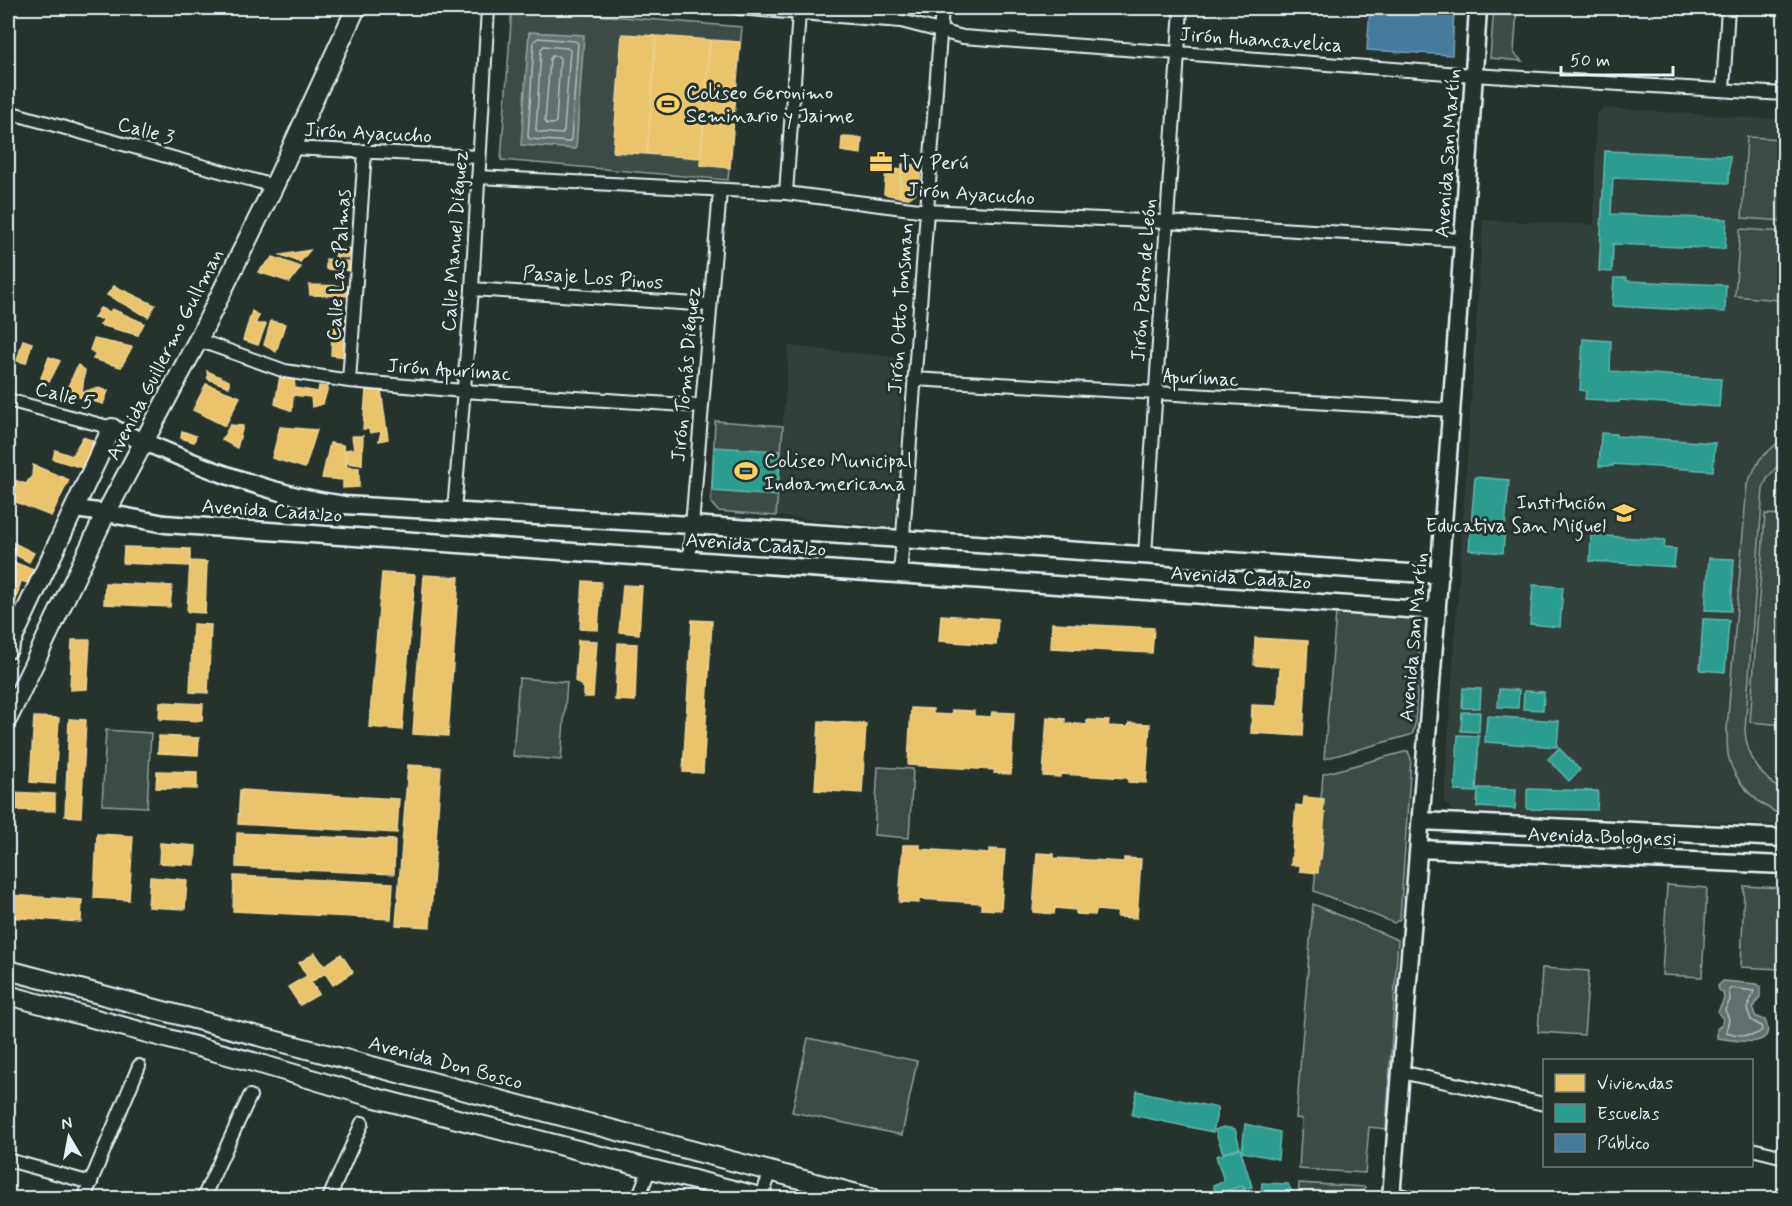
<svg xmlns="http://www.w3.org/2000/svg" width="1792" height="1206" font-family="Mynerve,sans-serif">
<rect width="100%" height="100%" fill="#26332d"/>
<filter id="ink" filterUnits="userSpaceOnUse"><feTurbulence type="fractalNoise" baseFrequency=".0167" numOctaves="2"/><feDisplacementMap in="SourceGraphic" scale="12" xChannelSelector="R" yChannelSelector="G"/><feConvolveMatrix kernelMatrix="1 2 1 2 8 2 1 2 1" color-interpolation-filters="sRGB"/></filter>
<g filter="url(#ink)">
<path fill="#333f3a" d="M1604 108 1784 120V825L1453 811 1444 801 1483 220 1594 225 1596 115Z
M789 346 904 358 894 527 776 516Z"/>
<path fill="#3e4b47" stroke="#939ea0" stroke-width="1.5" d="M512 8 742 27 728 180 501 160Z
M1494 8H1517L1514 53 1522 61 1490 58Z
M1747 137 1784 139V221L1742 218Z
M1740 229 1784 232 1779 300 1735 296Z
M715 421 783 426 776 516 718 511 711 503Z
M1784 437V458L1767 479 1763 489 1745 730C1746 757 1762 778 1784 792V816C1759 806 1733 783 1728 754 1727 746 1727 737 1727 729L1747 484 1760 459Z
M1765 514 1784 515V725L1750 722Z
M1336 613H1412L1421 620 1415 725 1413 733 1410 735 1324 759Z
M519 678 567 682 561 760 513 756Z
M106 730 151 733 147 807 102 805Z
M1408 751 1411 759 1400 919 1394 923 1314 891 1323 774Z
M878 767 913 769 909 838 874 835Z
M1667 885 1707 888 1702 977 1662 975Z
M1744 886 1784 888 1780 969 1741 967Z
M1313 904 1398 940 1386 1129 1369 1127 1365 1173 1299 1169 1302 1119 1296 1118Z
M1542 968 1589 971 1584 1035 1538 1032Z
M808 1038 917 1061 902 1135 792 1112Z
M1299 1183 1365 1187 1364 1198H1298Z"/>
<path fill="#636f6d" stroke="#98a3a5" stroke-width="1.5" d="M529 32 584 35 576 149 521 145Z
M1723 981 1757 984 1760 986V997L1753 1008 1755 1016 1765 1020C1779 1051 1733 1040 1717 1038V1029L1722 1024 1723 1019 1718 1012 1724 999 1723 993 1719 990 1718 986Z"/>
<path fill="#e9c46a" stroke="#e9d295" stroke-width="1.5" d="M622 34 656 36 647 154 613 152Z
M656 36 710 40 701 158 647 154Z
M710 40 740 42 730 168 700 165Z
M842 137 862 138 861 154 841 151Z
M902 164 921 165 919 191 909 198 900 197Z
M886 168 901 170 900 197 884 194Z
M354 248V258L335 257 337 249Z
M310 250 300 262 281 255Z
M273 257 301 267 290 282 258 272Z
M326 259 354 262 353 271 326 269Z
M309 285 349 286 351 296 310 295Z
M114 286 155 305 148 317 107 295Z
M100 308 110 312 112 309 144 323 138 335 100 325 104 319 94 318Z
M252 311 259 316 255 324H266L258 345 243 340Z
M349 316 347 357 331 355 333 317Z
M271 321 285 324 276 352 264 345Z
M94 339 132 347 121 367 93 359 96 354 90 350Z
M23 340 32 343 26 363 17 361Z
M49 357 60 361 49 382 41 378Z
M78 365 85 370 82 392 98 388 108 391 103 404 65 393Z
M207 371 229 381V387L208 379Z
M280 376 294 379 295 388 318 392 319 386 328 387 323 404 312 407 311 397 293 395 292 411 275 404Z
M206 384 240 397 225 426 193 410Z
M366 390H381L388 439 379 441 381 431 370 433 369 429H363Z
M230 425 243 426 237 448 222 440Z
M280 427 317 430 305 468 272 458Z
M182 431 196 436 194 442 181 438Z
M352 436H363L362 465 348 463 344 450 354 449Z
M83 437 93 441 83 468 53 459 55 450 72 456Z
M330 443 343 445 347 467 359 468V487L343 488V480L322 478Z
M33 465 69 480 51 516 8 499V478L26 484 32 476Z
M8 540 34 553 29 562 8 551Z
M124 547 190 549V566L123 563Z
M8 560 34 570 29 583 21 581 10 622 8 621Z
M190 561 207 562 205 613 187 612Z
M382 573 415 575 402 730 369 727Z
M424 575 459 577 448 736 413 734Z
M583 581 601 582 598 630 580 629Z
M105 583 172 586 170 607 104 604Z
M623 585 642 586 639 634 619 632Z
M941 615 998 619 996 645 939 641Z
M692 620 712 621 703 773 683 772Z
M1052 623 1154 628 1152 653 1051 648Z
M193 624 211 625 208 693 190 692Z
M1255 638 1308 641 1303 736 1251 733 1252 705 1278 706 1280 667 1254 665Z
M72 640H90L87 689 70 690Z
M578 640 597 641 593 697H584V688L575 681Z
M618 643 637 644 635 701 615 700Z
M160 702 203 704 202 721 159 719Z
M911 708 933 709V714L951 715 952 710 974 711V716L991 717 992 712 1014 713 1011 774 994 773 995 770 908 765Z
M34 717 59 718 55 784 30 782Z
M1047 717 1065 719V723L1087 725V720L1109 721 1108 726 1128 727 1129 723 1150 724 1146 783 1128 782V778L1060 774V777L1043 776Z
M69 719 86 720 81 817 65 816Z
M819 721 866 724 862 793 815 790Z
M159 736 199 738 198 755 158 753Z
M408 765 441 767 430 927 396 925Z
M157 771 197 772V789L156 788Z
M240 790 399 799 397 833 238 824Z
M8 792 55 794V811L8 810Z
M1304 797 1324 799 1323 813H1325L1321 859H1319L1318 873 1300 871V865H1291L1296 805 1303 806Z
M237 833 395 840 394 874 236 867Z
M97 834 133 836 129 900 94 898Z
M160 843 196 846 195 865 159 863Z
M903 845H920V849L989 854V849L1005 850 1001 910 981 909V903L919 899V903L899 902Z
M1037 853 1054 854V858L1124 862V858L1141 859 1137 918 1117 917 1118 912 1096 910 1095 915 1076 914V910L1055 908 1054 914 1033 912Z
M234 876 393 883 391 919 233 911Z
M150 877 187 880 185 909 148 907Z
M8 895 82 900 81 922 8 917Z
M315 953 324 966 341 954 353 972 333 985 325 973 311 982 319 994 300 1005 288 987 307 976 299 963Z"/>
<path fill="#2a9d8f" stroke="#63b6ae" stroke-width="1.5" d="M1605 151 1730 156 1729 183 1613 178 1611 214 1727 219 1725 249 1613 244 1612 272 1599 271Z
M1614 278H1627V281L1726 285 1725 312 1612 306Z
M1583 339 1611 341 1610 371 1721 379 1719 407 1620 400 1619 402H1606V400L1585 399 1586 391 1580 390Z
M1601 433 1616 434V436L1715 443 1713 471 1613 464V466H1599Z
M714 447 781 451 777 496 712 491Z
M1475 477 1509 480 1503 553 1469 550Z
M1591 535 1665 540 1664 548 1676 549 1674 567 1590 561Z
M1709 558 1734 559 1731 611 1705 610Z
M1533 585 1563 587 1560 627 1530 624Z
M1703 619 1729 620 1725 672 1700 670Z
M1463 688 1481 689 1480 708H1462Z
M1499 689 1519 690 1518 708 1498 707Z
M1524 691 1544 692 1543 710 1523 709Z
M1462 712H1480L1479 732 1461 731Z
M1487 716 1559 721 1557 747 1485 742Z
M1458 735 1479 736 1476 792 1455 791Z
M1559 748 1580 770 1569 781 1548 759Z
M1478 788 1516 789 1515 809 1477 807Z
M1527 789 1598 791 1597 810 1527 809Z
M1137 1091 1218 1108 1213 1132 1132 1115Z
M1245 1124 1280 1132 1278 1159 1242 1152Z
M1223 1127 1235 1129 1240 1148 1223 1153 1215 1130Z
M1240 1148 1252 1187 1244 1189 1243 1185 1216 1194 1213 1185 1224 1181 1216 1156Z
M1262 1183 1288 1184 1292 1192 1291 1198H1261Z
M1243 1185 1247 1198H1201L1216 1194Z"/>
<path fill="#457b9d" stroke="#769eb8" stroke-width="1.5" d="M1370 8H1454L1452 55 1367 50Z"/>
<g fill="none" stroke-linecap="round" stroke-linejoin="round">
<path stroke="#b3bdc0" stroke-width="1.5" d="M538 38 575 41 578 43 571 139 569 142 530 139 528 137 534 41Z
M544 46 567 48 570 50 564 131 562 134 538 132 536 130 541 49Z
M552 56H558L560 59 556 122 553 124H547L545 121 550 59Z
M1732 988 1754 991 1747 1009 1751 1020 1761 1026 1762 1030C1754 1039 1735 1035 1726 1032L1729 1019 1725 1010 1730 1000 1729 990Z"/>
<g stroke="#e8f1f8" stroke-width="16">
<path id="street" d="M738 8 901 21 963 37 1474 75 1784 94
M1723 90 1728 8
M8 112 274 186
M291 148 479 157
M478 177 786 193 927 211 1166 222 1462 240
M786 193 799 13
M472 289 710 305
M198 340 285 371 349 381 463 391 702 406
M914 379 1451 410
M349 381 365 151
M8 400 112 428
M454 512 472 289 488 8
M1145 555 1181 8
M689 561 720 191
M900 576 942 8
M1401 1072 1544 1104
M1752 1149 1784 1157
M8 1160 91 1183
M1392 1193 1412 1198
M84 1198 139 1066
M203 1198 250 1096
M329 1198 362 1123
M638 1198 650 1168
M761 1198 771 1171"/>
</g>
<g stroke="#e8f1f8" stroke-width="21">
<path id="secondary" d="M112 428C187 461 263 494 344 505L691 525 1440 575
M74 509 106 513 165 524 1437 611
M1421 821 1784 838
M1419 849 1784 865
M1391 1198C1422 802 1454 405 1478 8"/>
</g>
<g stroke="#e8f1f8" stroke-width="22">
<path id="primary" d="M8 649 112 428
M8 718 106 513 198 340 274 186 356 8
M8 970 872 1198
M8 995 264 1065 372 1097 764 1198"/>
</g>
<use href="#street" stroke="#26332d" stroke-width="12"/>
<use href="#secondary" stroke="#26332d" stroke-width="16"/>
<use href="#primary" stroke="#26332d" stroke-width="18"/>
</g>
</g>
<defs>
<g id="stadium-bare" transform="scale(1.8)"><path d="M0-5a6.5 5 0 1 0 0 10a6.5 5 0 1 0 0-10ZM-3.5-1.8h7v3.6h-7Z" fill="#ffd166" stroke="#26332d" stroke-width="2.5" paint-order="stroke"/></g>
<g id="office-bare" transform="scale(1.8)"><path d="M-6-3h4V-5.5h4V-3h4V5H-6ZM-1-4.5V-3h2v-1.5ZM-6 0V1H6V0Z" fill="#ffd166" stroke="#26332d" stroke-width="2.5" paint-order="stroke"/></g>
<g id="school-bare" transform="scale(1.8)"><path d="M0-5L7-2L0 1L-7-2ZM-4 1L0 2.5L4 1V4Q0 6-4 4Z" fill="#ffd166" stroke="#26332d" stroke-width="2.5" paint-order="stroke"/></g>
</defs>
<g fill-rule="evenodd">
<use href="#stadium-bare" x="668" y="104"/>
<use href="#office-bare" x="881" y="162"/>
<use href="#stadium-bare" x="746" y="471"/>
<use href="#school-bare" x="1624" y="513"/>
</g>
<g text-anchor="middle" stroke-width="6" stroke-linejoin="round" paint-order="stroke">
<g font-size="20" fill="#e8f1f8" stroke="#26332d">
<text transform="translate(1261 39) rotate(4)" y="7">Jirón Huancavelica</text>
<text transform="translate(146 130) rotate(15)" y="7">Calle 3</text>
<text transform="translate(368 132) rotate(3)" y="7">Jirón Ayacucho</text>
<text transform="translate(1447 153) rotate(-86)" y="7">Avenida San Martín</text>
<text transform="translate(971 193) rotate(4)" y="7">Jirón Ayacucho</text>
<text transform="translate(454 241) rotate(-86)" y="7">Calle Manuel Diéguez</text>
<text transform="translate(338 265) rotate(-86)" y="7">Calle Las Palmas</text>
<text transform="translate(593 277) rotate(4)" y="7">Pasaje Los Pinos</text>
<text transform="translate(1143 280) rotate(-86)" y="7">Jirón Pedro de León</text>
<text transform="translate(900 308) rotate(-86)" y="7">Jirón Otto Tonsman</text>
<text transform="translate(164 354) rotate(-63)" y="7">Avenida Guillermo Gullman</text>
<text transform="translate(449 369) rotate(4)" y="7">Jirón Apurímac</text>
<text transform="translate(685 374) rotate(-85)" y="7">Jirón Tomás Diéguez</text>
<text transform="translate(1201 377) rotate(3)" y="7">Apurímac</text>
<text transform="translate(65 395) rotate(15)" y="7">Calle 5</text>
<text transform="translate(272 510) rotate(4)" y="7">Avenida Cadalzo</text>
<text transform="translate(756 544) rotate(4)" y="7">Avenida Cadalzo</text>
<text transform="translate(1241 577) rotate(4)" y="7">Avenida Cadalzo</text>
<text transform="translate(1413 637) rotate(-85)" y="7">Avenida San Martín</text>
<text transform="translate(1602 836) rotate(2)" y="7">Avenida Bolognesi</text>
<text transform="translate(446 1062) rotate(15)" y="7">Avenida Don Bosco</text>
</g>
<g font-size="20" fill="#e8f1f8" stroke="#26332d" text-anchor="start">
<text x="686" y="99">Coliseo Geronimo<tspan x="686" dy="23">Seminario y Jaime</tspan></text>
<text x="899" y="169">TV Perú</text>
<text x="764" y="467">Coliseo Municipal<tspan x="764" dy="23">Indoamericana</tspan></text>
<text x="1606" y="509" text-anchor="end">Institución<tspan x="1606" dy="23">Educativa San Miguel</tspan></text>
</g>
</g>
<rect width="1792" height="1206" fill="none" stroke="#26332d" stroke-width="30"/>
<rect x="15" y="15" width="1762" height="1176" fill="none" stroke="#e8f1f8" stroke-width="2" filter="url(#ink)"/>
<rect x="1543" y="1059" width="210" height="108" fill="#26332d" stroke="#747f7e" stroke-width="1.5"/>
<rect x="1555" y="1074" width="30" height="18" fill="#e9c46a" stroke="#747f7e" stroke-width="1.5"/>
<text x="1597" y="1089" font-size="18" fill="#e8f1f8">Viviendas</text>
<rect x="1555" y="1104" width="30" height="18" fill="#2a9d8f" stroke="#747f7e" stroke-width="1.5"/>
<text x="1597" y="1119" font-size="18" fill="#e8f1f8">Escuelas</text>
<rect x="1555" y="1134" width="30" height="18" fill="#457b9d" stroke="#747f7e" stroke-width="1.5"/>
<text x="1597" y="1149" font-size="18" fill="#e8f1f8">Público</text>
<g transform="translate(69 1137) rotate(350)" stroke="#26332d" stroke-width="4.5" paint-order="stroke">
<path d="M0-4.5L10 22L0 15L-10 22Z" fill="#e8f1f8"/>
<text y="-9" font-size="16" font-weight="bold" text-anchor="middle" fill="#e8f1f8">N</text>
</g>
<path d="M1561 66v9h112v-9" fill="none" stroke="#e8f1f8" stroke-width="3"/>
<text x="1570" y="66" font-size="18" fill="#e8f1f8" stroke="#26332d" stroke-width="4.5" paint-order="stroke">50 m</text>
</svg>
